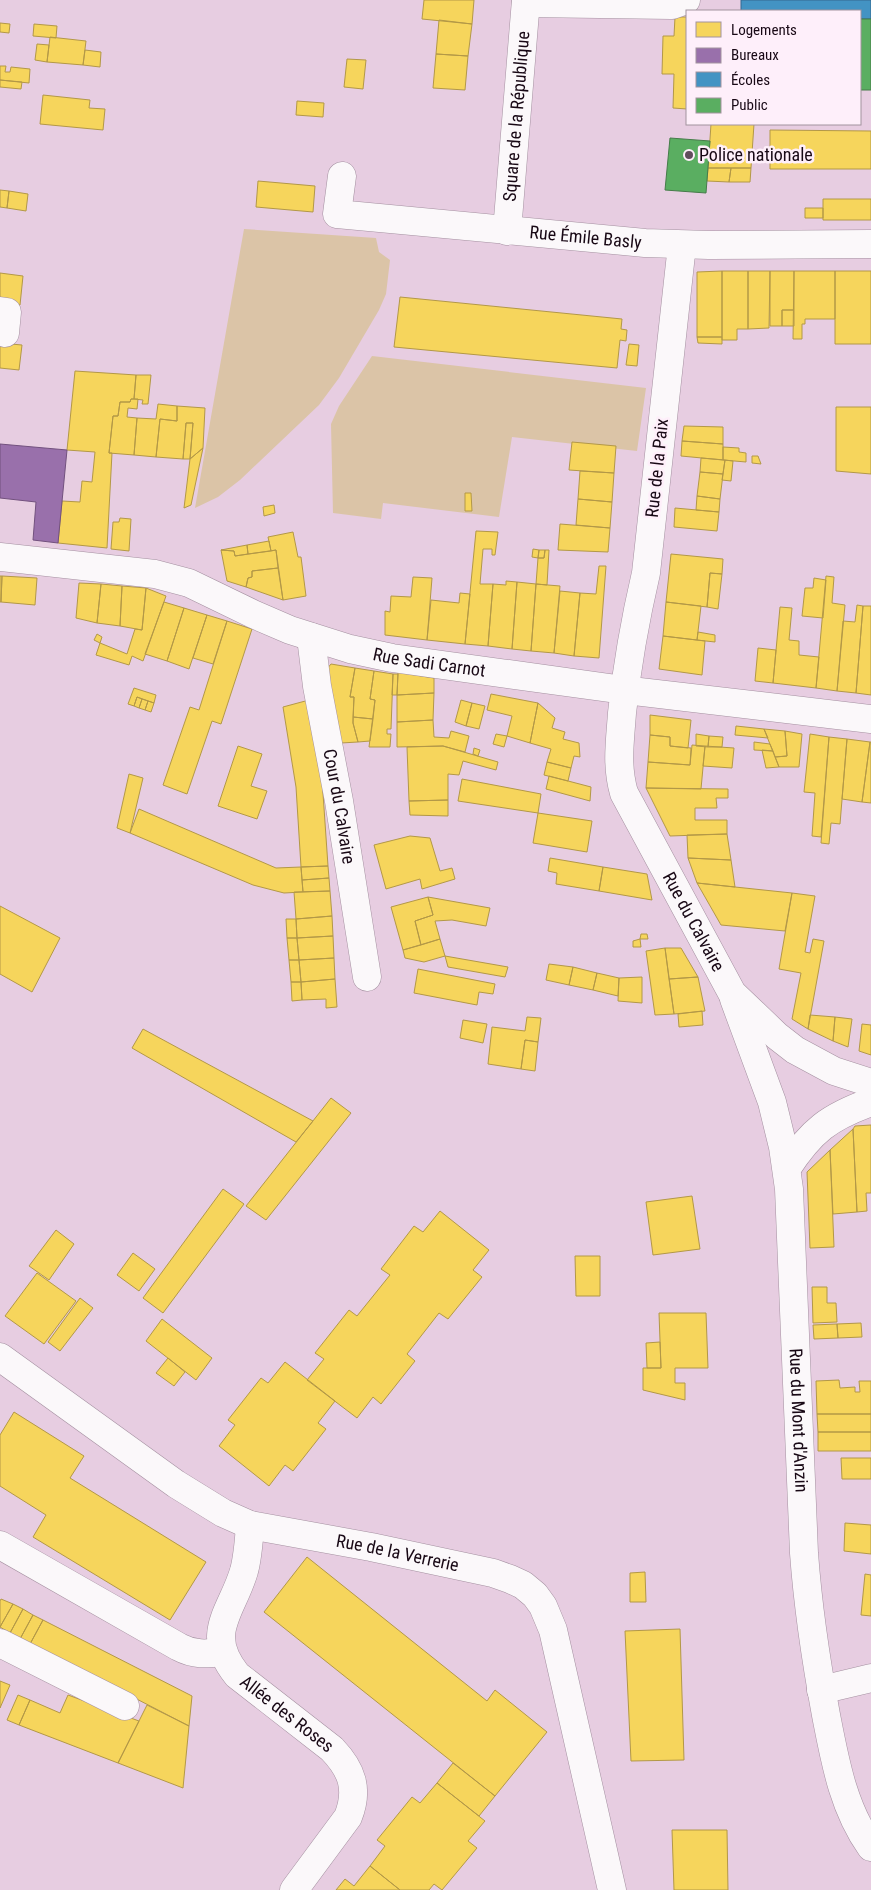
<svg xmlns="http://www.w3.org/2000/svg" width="871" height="1890" font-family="'Roboto Condensed',sans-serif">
<rect width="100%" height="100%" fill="#e7cde1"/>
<path fill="#dbc4a7" d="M244 229 376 238 379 252 390 260 386 294 379 310 339 378 319 405 240 480 218 497 195 508Z
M372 356 646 388 637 451 512 437 499 517 383 503 381 519 333 513 331 424 339 406Z"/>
<path fill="#f6d55c" stroke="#b39847" d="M424 0H474L472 24 422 19Z
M675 17H687V109L673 108 674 74H662L663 36H674Z
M439 20 472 24 468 56 436 54Z
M0 23 10 24 9 33 0 32Z
M34 24 57 26 56 38 33 36Z
M50 37 86 41 83 65 47 62Z
M37 44 49 45 47 62 35 60Z
M85 50 101 52 100 67 83 65Z
M436 54 468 56 465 90 433 88Z
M347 59 366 60 363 89 344 87Z
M0 66H6L5 72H10L11 67 30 69 29 83 0 80Z
M0 80 22 82 21 89 0 87Z
M43 95 90 100 89 108 105 109 103 130 40 124Z
M297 101 324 103 323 117 296 115Z
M711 124H754L751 168H708Z
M770 130 871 131V169H770Z
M708 168H731L729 182 707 181Z
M731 168H751L750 182H729Z
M258 181 315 186 313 212 256 207Z
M0 190 9 191 7 208 0 207Z
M9 191 28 194 26 211 7 208Z
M823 199H871V220H823Z
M805 208H823V218H805Z
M722 271V337H697V272Z
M722 271H748V329H737V340H722Z
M748 271H770L769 328 748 329Z
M770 271H794V310H782V326H770Z
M794 271H835V319H805V324H802V339H793Z
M835 271H871V344H835Z
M0 273 23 276 20 305 0 306Z
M400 297 622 319 621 329 627 330 626 341 620 340 617 368 394 347Z
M782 310H794V326H782Z
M697 337H722V344L698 343Z
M0 343 22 345 19 370 0 368Z
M629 344 639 345 637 366 626 365Z
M75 371 136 375 134 399H131L130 402H120L118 416H113L109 453H112L107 548 58 543 62 501 80 502 82 481 92 482 95 452 67 450Z
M136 375H151L148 404H142L143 400 134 399Z
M131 399H138L137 409 128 408 127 417 137 418 134 455 109 453 113 416H118L120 402H130Z
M158 404 177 406V421L160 419 156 457 134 455 137 418 156 419Z
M177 406 205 408 203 448 190 459 193 423H186L183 459 156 457 160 419 177 421Z
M836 407H871V474L836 471Z
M186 423H193L190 459H183Z
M684 426 723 427V444L682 441Z
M682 441 723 444V460L681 456Z
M572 442 616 446 614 473 569 470Z
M723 447 739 448V452L746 453V462L723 460Z
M203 448 191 505 184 508 190 459Z
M752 456H758L761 464 752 463Z
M701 458 725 460 723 474 700 472Z
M725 460 733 461 731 481 722 480Z
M580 471 614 473 612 502 578 499Z
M700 472 723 474 720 499 697 496Z
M465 493H471L472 511H465Z
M697 496 720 499 719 512 696 510Z
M578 499 612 502 610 528 576 525Z
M274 505 275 513 264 516 263 507Z
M675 508 719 512 717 531 674 527Z
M120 518 131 519 129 551 111 549 113 522H119Z
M560 524 610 528 608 552 558 550Z
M476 531 498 532 495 555H492V549H483L480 584H493L488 646 465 644Z
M293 532 298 557H301L306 596 283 600 276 550 271 551 268 537Z
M269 541 271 551 248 554 247 545Z
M247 545 248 554 235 556 234 551 221 550Z
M533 549 539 550 538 558 532 557Z
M221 550 234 551 235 556 276 550 278 568 252 571V577L248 578 246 587 227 581Z
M539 550H545L544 558H538Z
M545 550H549L547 585 536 584 538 558H544Z
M671 554 723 559 722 574 710 573 707 607 666 602Z
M599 566H606L599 658 574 656 580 593 596 594Z
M278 568 283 600 246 587 248 578 252 577V571Z
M710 573 722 574 718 609 707 607Z
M0 576H2L1 602H0Z
M2 576 37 578 35 605 1 602Z
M826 576 834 577 832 603 845 605 837 691 816 688Z
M413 577 432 578 427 640 385 635V611L390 612 391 596 411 597Z
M814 578 826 580 823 618 802 616 805 588H813Z
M506 581 517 582 512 649 488 646 493 584 506 585Z
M517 582 536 584 531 651 512 649Z
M79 583 101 584 97 623 76 618Z
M101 584 122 586 120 626 97 623Z
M536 584 560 586 554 653 531 651Z
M122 586 146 588 142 630 120 626Z
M146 588 166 596 143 661 132 656 129 665 96 655 100 643 127 654 135 629 142 630Z
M560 591 580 593 574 656 554 653Z
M460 593 470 594 465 644 427 640 431 600 459 603Z
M164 602 184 608 167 661 145 654Z
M666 602 701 606 697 640 663 636Z
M857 605 863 606 856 693 837 691 843 621 855 622Z
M863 606H871V695L856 693Z
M780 607 792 608 789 640 799 641V655L819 657 816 688 773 683Z
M184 608 207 615 189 669 167 661Z
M207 615 227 621 213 664 193 658Z
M227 621 252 629 221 724 212 721 187 794 163 785 190 707 199 710Z
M698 632 715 635V642L697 640Z
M97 634 102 637 100 643 94 640Z
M663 636 705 641 702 675 659 669Z
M758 648 776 650 773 683 755 681Z
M331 664 355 668 350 697H354L353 723 358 742 341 743 326 670Z
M355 668 374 671 370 699 375 700 373 719 353 717 354 697H350Z
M374 671 393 674 391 729H387V734H391L390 747H369L375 700 370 699Z
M398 672 434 678V693L397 695Z
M393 674H398L397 695H392Z
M134 688 156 695 154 703 137 697 134 706 128 704Z
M434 693 433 720 397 722V695Z
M491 694 538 703 530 743 507 736 512 716 487 710Z
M137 697 142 699 139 708 134 706Z
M142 699 148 701 145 710 139 708Z
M309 700 322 779 328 866 301 867 296 787 283 707Z
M461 700 472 703 466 726 455 722Z
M148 701 154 703 151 712 145 710Z
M472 703 485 706 479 729 466 726Z
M538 703 555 718 552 728 565 732 563 739 579 743 580 757 574 756 571 768 547 762 551 749 530 743Z
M650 715 691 720 688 748 670 746V737L650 735Z
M353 717 373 719 370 741 358 742 353 723Z
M433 720 434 737 449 738 451 731 469 736 465 752 443 746 397 747V722Z
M736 726 764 729 768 738 735 735Z
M764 729 785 731 787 756 775 757Z
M785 731 802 734 799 767H779L775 757 787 756Z
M496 734 507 736 504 747 493 744Z
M696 734 709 736 708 747 696 746Z
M810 734 829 737 821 837 812 836 815 793 804 792Z
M650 735 670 737V746L691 748 690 765 648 762Z
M709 736 723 737 722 747H708Z
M829 737 847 739 840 824 831 823 829 844 821 843Z
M847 739 870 742 862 802 842 799Z
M754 742 770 744 773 751 754 750Z
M870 742H871V803L862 802Z
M692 745 705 746 701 789 646 788 648 762 690 765Z
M238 746 262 754 251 786 267 791 257 819 218 806Z
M443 746 498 762 496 770 463 761 459 775 448 774V800L409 801 407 747Z
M705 746 734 748 732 768 703 766Z
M474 748 480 750 478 756 473 754Z
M762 750 773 751 779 767 766 768Z
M547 762 571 768 568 781 544 775Z
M129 774 143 778 130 833 117 828Z
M549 776 591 787 590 801 546 789Z
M462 779 541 794 538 813 458 801Z
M646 788 728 789V798H716L717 808H695V820H727V834L670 836Z
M448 800V816L410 815 409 801Z
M139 809 276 868 301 867 303 892 284 893 253 885 130 833Z
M538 813 592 821 587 852 533 843Z
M727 834 731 860 688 858 687 835Z
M410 836 430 838 440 871 452 868 455 879 422 889 420 879 386 889 374 845Z
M550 858 603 867 599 891 556 884 557 873 548 871Z
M688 858 731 860 735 887 697 883Z
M328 866 329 878 302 880 301 867Z
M603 867 647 874 652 900 599 891Z
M329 878 330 891 303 892 302 880Z
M697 883 792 893 785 931 721 925Z
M330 891 332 916 296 919 294 892Z
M792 893 815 896 805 952 810 953 813 939 824 941 808 1029 792 1019 801 973 779 969Z
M428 897 490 908 486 926 452 920 435 921 440 939 421 945 415 921 433 915Z
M428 897 433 915 415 921 421 945 403 950 391 907Z
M0 906 60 938 32 992 0 974Z
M332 916 333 936 297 938 296 919Z
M286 919H296L297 938H287Z
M641 934H647L648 939H640Z
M333 936 334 958 299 960 297 938Z
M287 938H297L299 960H289Z
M440 939 445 956 424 962 405 958 403 950Z
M640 939 641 947H633V941Z
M665 948H681L698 977 669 979Z
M665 948 674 1014 655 1015 646 951Z
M445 956 508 967 505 977 448 967Z
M334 958 335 979 301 982 299 960Z
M289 960H299L301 982H291Z
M549 964 573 967 569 985 546 980Z
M573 967 597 973 593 990 569 985Z
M418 969 495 984 493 994 479 992 477 1005 414 993Z
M597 973 619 978 618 996 593 990Z
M642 977V1003L618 1001 619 978Z
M698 977 705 1011 674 1014 669 979Z
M335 979 337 1007 326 1008V999L302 1000 301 982Z
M291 982H301L302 1000 292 1001Z
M702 1011 703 1025 679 1027 678 1014Z
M810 1015 835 1017 833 1041 808 1029Z
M527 1017 541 1018 538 1042 525 1040 521 1069 488 1064 492 1027 525 1031Z
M835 1017 852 1019 848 1047 833 1041Z
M463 1020 487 1024 483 1043 460 1038Z
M862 1024 871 1025V1055L859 1051Z
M143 1029 313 1121 296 1142 132 1048Z
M525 1040 538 1042 535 1071 521 1069Z
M331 1098 351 1113 266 1220 246 1206Z
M871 1125V1193H866L867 1211 857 1212 853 1129 855 1126Z
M853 1129 857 1212 833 1214 830 1150Z
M830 1150 834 1247 810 1248 807 1172Z
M223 1189 244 1204 163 1313 143 1298Z
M692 1196 700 1249 653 1255 646 1202Z
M440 1211 489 1250 473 1270 482 1277 448 1319 439 1313 407 1354 415 1361 381 1404 373 1397 357 1418 307 1380 324 1359 315 1353 349 1310 357 1316 390 1275 381 1269 414 1226 423 1232Z
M56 1230 74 1244 49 1280 29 1266Z
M133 1253 155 1269 139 1291 117 1275Z
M575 1256H600V1296H576Z
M37 1273 76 1301 44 1344 5 1316Z
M812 1287H827V1303H836L837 1322 813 1323Z
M80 1298 93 1308 60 1351 48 1342Z
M659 1313H706L708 1368H675V1383H685V1400L643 1390V1368H661Z
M162 1319 212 1358 196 1380 146 1341Z
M861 1323 862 1337 838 1338 837 1324Z
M837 1324 838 1338 814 1339 813 1325Z
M660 1342 661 1368H647L646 1343Z
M168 1358 185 1372 174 1386 156 1373Z
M285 1362 335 1401 318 1423 326 1429 293 1471 285 1465 269 1486 219 1446 235 1425 228 1420 261 1378 268 1383Z
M839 1380 840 1388 855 1387V1392H860L859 1381H871V1414H817L816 1381Z
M14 1412 84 1456 70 1478 206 1562 170 1620 33 1537 46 1515 0 1486V1435Z
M817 1414H871V1432H818Z
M818 1432H871V1451H818Z
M841 1458H871V1479H842Z
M845 1523 871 1525V1554L844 1551Z
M307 1557 487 1701 495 1690 547 1732 495 1796 264 1612Z
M645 1572 646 1602H630V1573Z
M865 1574 871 1575V1616L861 1615Z
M1 1599 13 1604 0 1627V1601Z
M13 1604 23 1609 10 1633 0 1627Z
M23 1609 33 1615 20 1639 10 1633Z
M33 1615 43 1620 30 1644 20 1639Z
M43 1620 192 1696 189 1726 30 1644Z
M680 1629 684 1760 631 1761 625 1631Z
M0 1681 10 1685 0 1708Z
M18 1695 30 1700 19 1725 7 1720Z
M68 1695 139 1721 118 1763 19 1725 30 1700 60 1713Z
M147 1705 189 1726 183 1788 118 1763Z
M453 1763 495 1796 479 1816 437 1783Z
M437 1783 485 1821 468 1841 477 1848 442 1890 434 1884 429 1890H400L370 1866 385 1846 377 1840 412 1797 420 1803Z
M672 1830H727L728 1890H674Z
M370 1866 400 1890H336L345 1879 354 1886Z"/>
<path fill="#9970ab" stroke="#72517e" d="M0 444 67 450 58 543 33 540 36 502 0 498Z"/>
<path fill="#4393c3" stroke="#36698f" d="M741 0H871V19H860V11H741Z"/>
<path fill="#5aae61" stroke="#467c4a" d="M860 19H871V90H860Z
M670 138 710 141 706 193 665 190Z"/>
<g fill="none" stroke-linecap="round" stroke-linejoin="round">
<g stroke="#a490a0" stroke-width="29">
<g id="minor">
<path d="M526 3 672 5 686 0"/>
<path id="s1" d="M342 176 337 214 645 243 709 245 871 244"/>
<path id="s2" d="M507 231 526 0"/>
<path id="s3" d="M682 245 646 573C635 620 627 666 622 713 620 742 616 765 624 793L732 993 777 1036 795 1050 834 1071 871 1083"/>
<path d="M0 311 7 312 5 333"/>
<path id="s4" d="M0 557 155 574 189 583 253 614 290 630 350 649 392 658 624 690 871 719"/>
<path id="s5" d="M311 637 317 686 339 801 367 977"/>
<path id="s6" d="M734 999 772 1102 783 1147 789 1189 804 1553C808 1608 816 1661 826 1715 835 1761 843 1808 871 1847"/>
<path d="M787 1168C811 1131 829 1117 871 1102"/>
<path id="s7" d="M0 1357 176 1484 223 1513 250 1525 371 1547 493 1573 510 1579 523 1585 535 1595 543 1606 553 1630 612 1890"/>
<path id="s8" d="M250 1525C249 1540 248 1556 244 1571 232 1612 203 1633 237 1675L332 1749C352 1770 359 1789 348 1817L294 1890"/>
<path d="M0 1545 179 1647C194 1655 206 1654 222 1652"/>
<path d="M0 1643 125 1706"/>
<path d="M821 1690 871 1678"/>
</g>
</g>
<use href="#minor" stroke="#fbf8fa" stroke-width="28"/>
</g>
<circle fill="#604d5c" stroke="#feeffa" stroke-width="2" cx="689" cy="155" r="5"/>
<g text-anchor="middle" stroke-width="5" stroke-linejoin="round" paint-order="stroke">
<g font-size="18" fill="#180815" stroke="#feeffa">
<text dy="6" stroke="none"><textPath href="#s2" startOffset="115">Square de la République</textPath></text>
<text dy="6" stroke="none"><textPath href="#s1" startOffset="288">Rue Émile Basly</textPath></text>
<text transform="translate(657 468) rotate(-84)" y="6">Rue de la Paix</text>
<text dy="6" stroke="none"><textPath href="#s4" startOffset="446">Rue Sadi Carnot</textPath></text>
<text dy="6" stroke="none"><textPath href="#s5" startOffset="172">Cour du Calvaire</textPath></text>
<text dy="6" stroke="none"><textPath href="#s3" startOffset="699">Rue du Calvaire</textPath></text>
<text dy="6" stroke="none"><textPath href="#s6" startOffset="430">Rue du Mont d'Anzin</textPath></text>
<text dy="6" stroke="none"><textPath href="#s7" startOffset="452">Rue de la Verrerie</textPath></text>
<text dy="6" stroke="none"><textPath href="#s8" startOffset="222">Allée des Roses</textPath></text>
</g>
<g font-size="18" fill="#180815" stroke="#feeffa" text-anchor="start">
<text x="699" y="161">Police nationale</text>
</g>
</g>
<rect x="686" y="10" width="175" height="115" fill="#feeffa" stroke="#a2939e"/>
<rect x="696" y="22" width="25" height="15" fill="#f6d55c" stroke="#a2939e"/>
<text x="731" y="35" font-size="15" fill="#180815">Logements</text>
<rect x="696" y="48" width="25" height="15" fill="#9970ab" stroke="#a2939e"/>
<text x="731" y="60" font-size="15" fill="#180815">Bureaux</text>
<rect x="696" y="72" width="25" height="15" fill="#4393c3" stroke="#a2939e"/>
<text x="731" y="85" font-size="15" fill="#180815">Écoles</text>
<rect x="696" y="98" width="25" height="15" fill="#5aae61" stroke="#a2939e"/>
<text x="731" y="110" font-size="15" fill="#180815">Public</text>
</svg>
